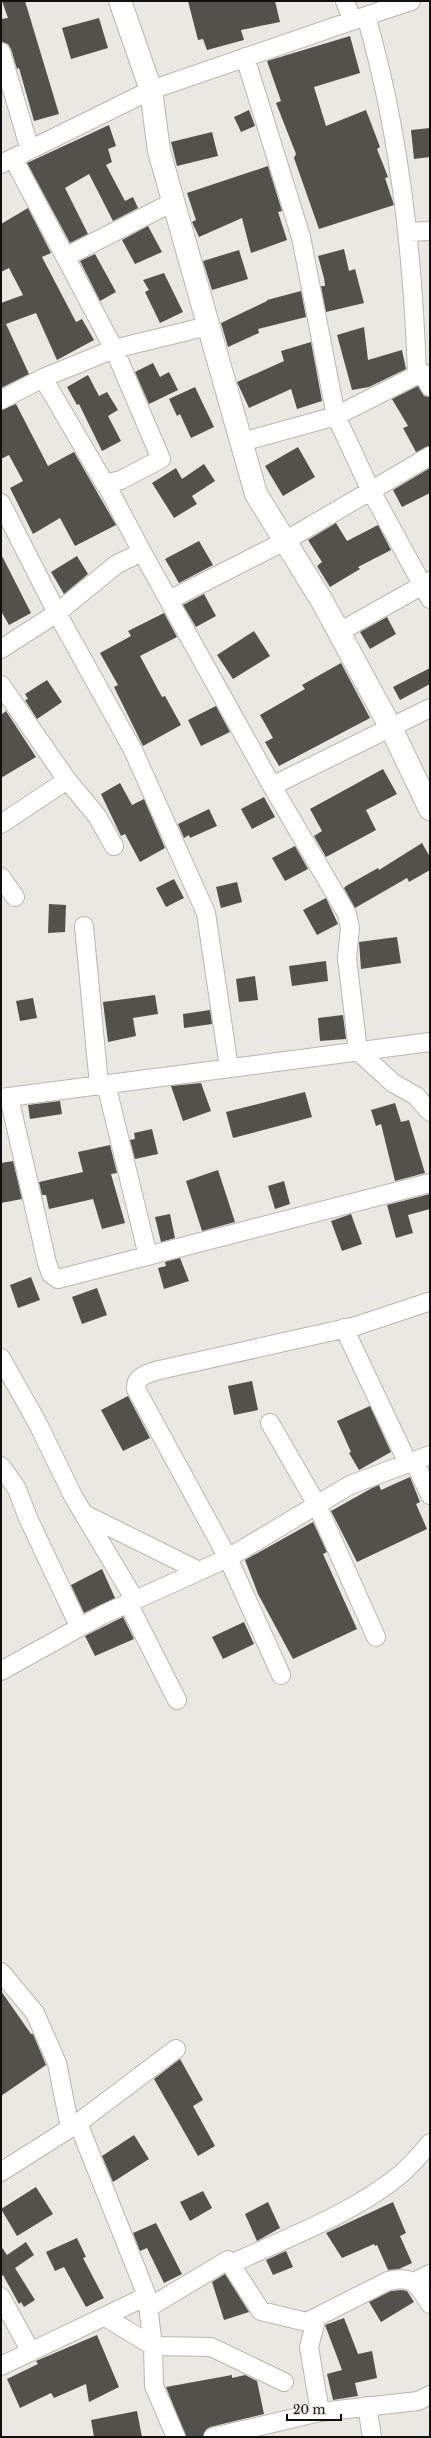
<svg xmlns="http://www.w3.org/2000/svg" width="431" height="2438" font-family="'Libre Baskerville',serif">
<rect width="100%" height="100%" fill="#eae8e3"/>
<path fill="#53514c" d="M2 1H25L59 114 34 121 19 68 17 69 11 49 8 44 1 42V19L8 18Z
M188 1H275L280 22 241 30 244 40 207 50 203 39 198 40Z
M99 18 108 48 71 59 62 28Z
M350 36 360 73 314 87 326 126 366 110 380 147 377 149 388 177 385 178 394 205 319 229 294 158 296 154 276 103 281 101 267 61Z
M249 110 255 126 241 132 234 117Z
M109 125 116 146 108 149 112 162 106 165 125 201 133 197 138 208 113 221 89 174 65 188 88 234 70 243 27 163Z
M430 128V157L414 159 411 130Z
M212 132 218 156 177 166 171 142Z
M268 166 282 211 278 212 287 240 251 253 242 218 199 237 192 222 196 220 187 193Z
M28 208 51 253 42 257 76 322 82 319 94 340 57 360 36 313 6 324 29 374 1 388V303L23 295 9 268 1 272V224Z
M148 226 162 252 135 264 122 240Z
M344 249 349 271 355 269 364 303 326 312 321 286H325L324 278 318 256Z
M239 250 248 279 212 290 203 261Z
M95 254 116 292 100 301 80 261Z
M164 273 183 312 160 323 145 292 149 290 143 280Z
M301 291 306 317 258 329 259 333 228 347 221 323 267 301V300Z
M364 327 368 360 402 350 406 369 369 387 352 390 337 335Z
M311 342 322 401 297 409 291 389 249 408 237 382 284 361 281 351Z
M153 363 160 377 169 372 178 390 149 404 135 372Z
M88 375 99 396 107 392 118 410 108 416 121 441 102 451 79 404 77 405 67 387Z
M418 386 424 396 430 397V446L416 452 403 428 408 426 392 399Z
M195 387 214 427 191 438 180 414 177 416 169 399Z
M16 404 48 466 74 452 116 525 75 546 60 518 33 534 10 488 23 481 9 455 1 459V410Z
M298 447 315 477 283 496 265 466Z
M204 464 215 481 192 496 197 504 174 518 152 483 176 468 182 479Z
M430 468V493L402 507 393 490Z
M336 523 347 541 378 525 391 550 358 567 360 569 330 587 317 566 322 562 308 540Z
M199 541 213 565 179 583 165 559Z
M1 554 31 613 9 625 1 611Z
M77 556 88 574 64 594 51 572Z
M204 594 216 616 196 627 183 605Z
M164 613 177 637 140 656 162 697 165 696 181 725 143 746 114 687 118 685 100 653 131 636 128 631Z
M387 617 396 634 370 649 360 632Z
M254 631 270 656 233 679 217 655Z
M341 663 370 718 279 766 265 742 273 738 260 715 305 689 302 685Z
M430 668V684L400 700 393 687Z
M47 680 62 702 37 719 25 700 28 699 25 694Z
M216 706 230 732 201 746 188 720Z
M6 711 36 757 1 778V715Z
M383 769 397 794 366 810 376 830 326 857 314 836 322 831 310 809Z
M120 783 132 805 144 799 165 848 140 862 125 834 121 836 101 794Z
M264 797 275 817 252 829 241 809Z
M209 809 217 826 190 838 189 835 184 838 178 824Z
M422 843 430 857V870L409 882 407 878 355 908 344 888 346 886 378 868 379 870Z
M295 846 308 869 285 881 272 858Z
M174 879 184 898 166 907 156 888Z
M237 882 242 902 221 908 216 887Z
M326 898 338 924 317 935 303 910Z
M49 904 66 905 65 932 48 933Z
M397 937 401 963 361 969 359 942Z
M326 961 328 981 292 986 289 966Z
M255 976 258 1000 239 1002 236 979Z
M155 995 158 1014 133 1018 136 1036 108 1042 103 1002Z
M33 998 37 1018 20 1021 16 1001Z
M210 1010 212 1024 184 1028 183 1014Z
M343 1015 346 1039 320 1041 318 1018Z
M201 1083 211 1111 183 1121 171 1086Z
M305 1092 312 1117 233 1138 226 1112Z
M60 1101 62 1114 30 1119 28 1105Z
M395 1103 401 1122 409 1120 425 1173 395 1181 381 1124 376 1126 371 1110Z
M152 1129 158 1154 135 1159 130 1140 135 1139 134 1133Z
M110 1145 117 1173 111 1174 125 1223 102 1229 93 1199 49 1209 46 1195H42L39 1182 83 1172 78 1152Z
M13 1161 22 1199 1 1203V1163Z
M218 1170 235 1222 202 1231 186 1181Z
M284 1181 290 1204 275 1209 268 1186Z
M430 1194V1209L408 1215 413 1233 396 1238 387 1205Z
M170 1214 175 1238 161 1242 155 1217Z
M351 1214 362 1244 342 1251 331 1221Z
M180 1258 189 1281 164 1289 158 1268 166 1266 165 1262Z
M31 1277 40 1300 18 1308 10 1285Z
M97 1288 107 1315 82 1324 72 1297Z
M252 1381 258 1410 234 1415 228 1386Z
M128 1396 150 1438 123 1451 101 1410Z
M370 1406 391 1452 359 1470 349 1453 351 1452 337 1421Z
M410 1477 420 1502 416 1504 427 1529 357 1562 331 1511 372 1488 379 1485 381 1490Z
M313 1522 327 1552 323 1554 357 1629 293 1659 258 1594 245 1560Z
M102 1569 115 1598 84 1613 71 1585Z
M123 1617 134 1639 95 1656 85 1636Z
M244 1622 254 1644 223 1659 212 1637Z
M1 1991 31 2034H33L46 2065 1 2096Z
M180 2059 203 2100 193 2106 215 2146 198 2156 154 2079Z
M134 2135 149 2159 113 2182 102 2156Z
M36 2187 53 2214 17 2236 1 2209Z
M203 2191 212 2208 190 2221 180 2202Z
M268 2202 280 2228 257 2241 245 2214Z
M393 2202 406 2233 400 2236 412 2263 399 2269 388 2270 377 2245 375 2246 374 2244 342 2258 326 2233Z
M156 2223 182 2274 164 2283 147 2248 140 2251 133 2233Z
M77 2238 86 2257 83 2258 104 2298 86 2307 64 2267 55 2271 46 2252Z
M26 2242 34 2255 15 2268 35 2300 24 2307 21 2302 19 2304 3 2275 1 2277V2246L7 2255Z
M286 2251 293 2267 273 2275 266 2260Z
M225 2274 249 2312 224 2320 212 2282Z
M402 2290 407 2291 414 2302 381 2322 369 2302 391 2291Z
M344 2318 358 2354 372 2351 377 2378 355 2383 358 2396 333 2400 327 2374 342 2370 325 2325Z
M97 2335 119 2387 89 2402 86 2384 54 2398 51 2393 20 2408 7 2379 38 2364 36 2361Z
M232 2375V2378L245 2375 257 2381 264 2414 210 2427 206 2430 203 2437H186L166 2387Z
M137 2411 142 2437H94L91 2420Z"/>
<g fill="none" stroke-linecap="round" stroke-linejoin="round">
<g stroke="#b8b6b1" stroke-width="20">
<path id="minor" d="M345 1 352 20
M366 16 411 1
M1 52 30 150
M245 57 301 237 336 416 370 489 430 599
M13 158 114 349 161 459 121 480 105 484 43 378
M1 164 151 90 366 16C400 132 413 254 417 375L336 416 242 442
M408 232 430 231
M65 257 173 202
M422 372 430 387
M1 400 43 378 114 349 208 326
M1 503 57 613 133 750 206 913 229 1068
M142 552 272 786 347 914 350 928 347 958 358 1051 393 1083 416 1096 430 1112
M169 600 285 541 430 456
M339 632 430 581
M1 649 57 613 117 564 142 552 106 484
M1 685 67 780 97 816 114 846
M272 786 430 708
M1 824 67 780
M1 877 15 897
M84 926 99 1085
M106 1084 148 1256
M9 1097 47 1263 51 1274 58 1279 430 1183
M1 1098 430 1042
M344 1328 408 1463
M1 1358 38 1424 73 1496 135 1600
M270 1423 317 1505 376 1637
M414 1461 430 1495
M1 1466 17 1489 28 1518 79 1626
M84 1514 199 1571
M128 1603 177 1700
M1 1671 102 1615 228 1558 350 1485 430 1455
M281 1675 228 1558 136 1389C135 1377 145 1375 155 1371L356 1326 428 1302
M1 1972 35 2013 57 2063 70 2128
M1 2172 78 2123 176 2049
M231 2264C286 2238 353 2214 401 2174 411 2165 421 2154 430 2143
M414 2282 430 2274
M1 2297 31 2352
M147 2297 153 2346 211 2347 284 2382
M148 2308 228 2260 261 2311 315 2324 309 2347 320 2412
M105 2317 153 2346 154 2386 176 2437
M307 2322 388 2281C413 2275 417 2284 430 2304
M1 2366 147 2296 78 2123
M367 2406 372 2437
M213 2437 320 2412 418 2401 430 2395"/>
</g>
<g stroke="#b8b6b1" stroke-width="24">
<path id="tertiary" d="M120 1 151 90 159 151 256 494 322 601 391 728 430 809"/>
</g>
<use href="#minor" stroke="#fff" stroke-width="18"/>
<use href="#tertiary" stroke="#fff" stroke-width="22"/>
</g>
<rect width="431" height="2438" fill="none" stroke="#10100e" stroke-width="4"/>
<path d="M287 2414v6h54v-6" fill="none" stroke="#10100e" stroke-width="2"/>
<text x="293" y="2414" font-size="12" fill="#10100e" stroke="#eae8e3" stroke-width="3" paint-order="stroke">20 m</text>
</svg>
